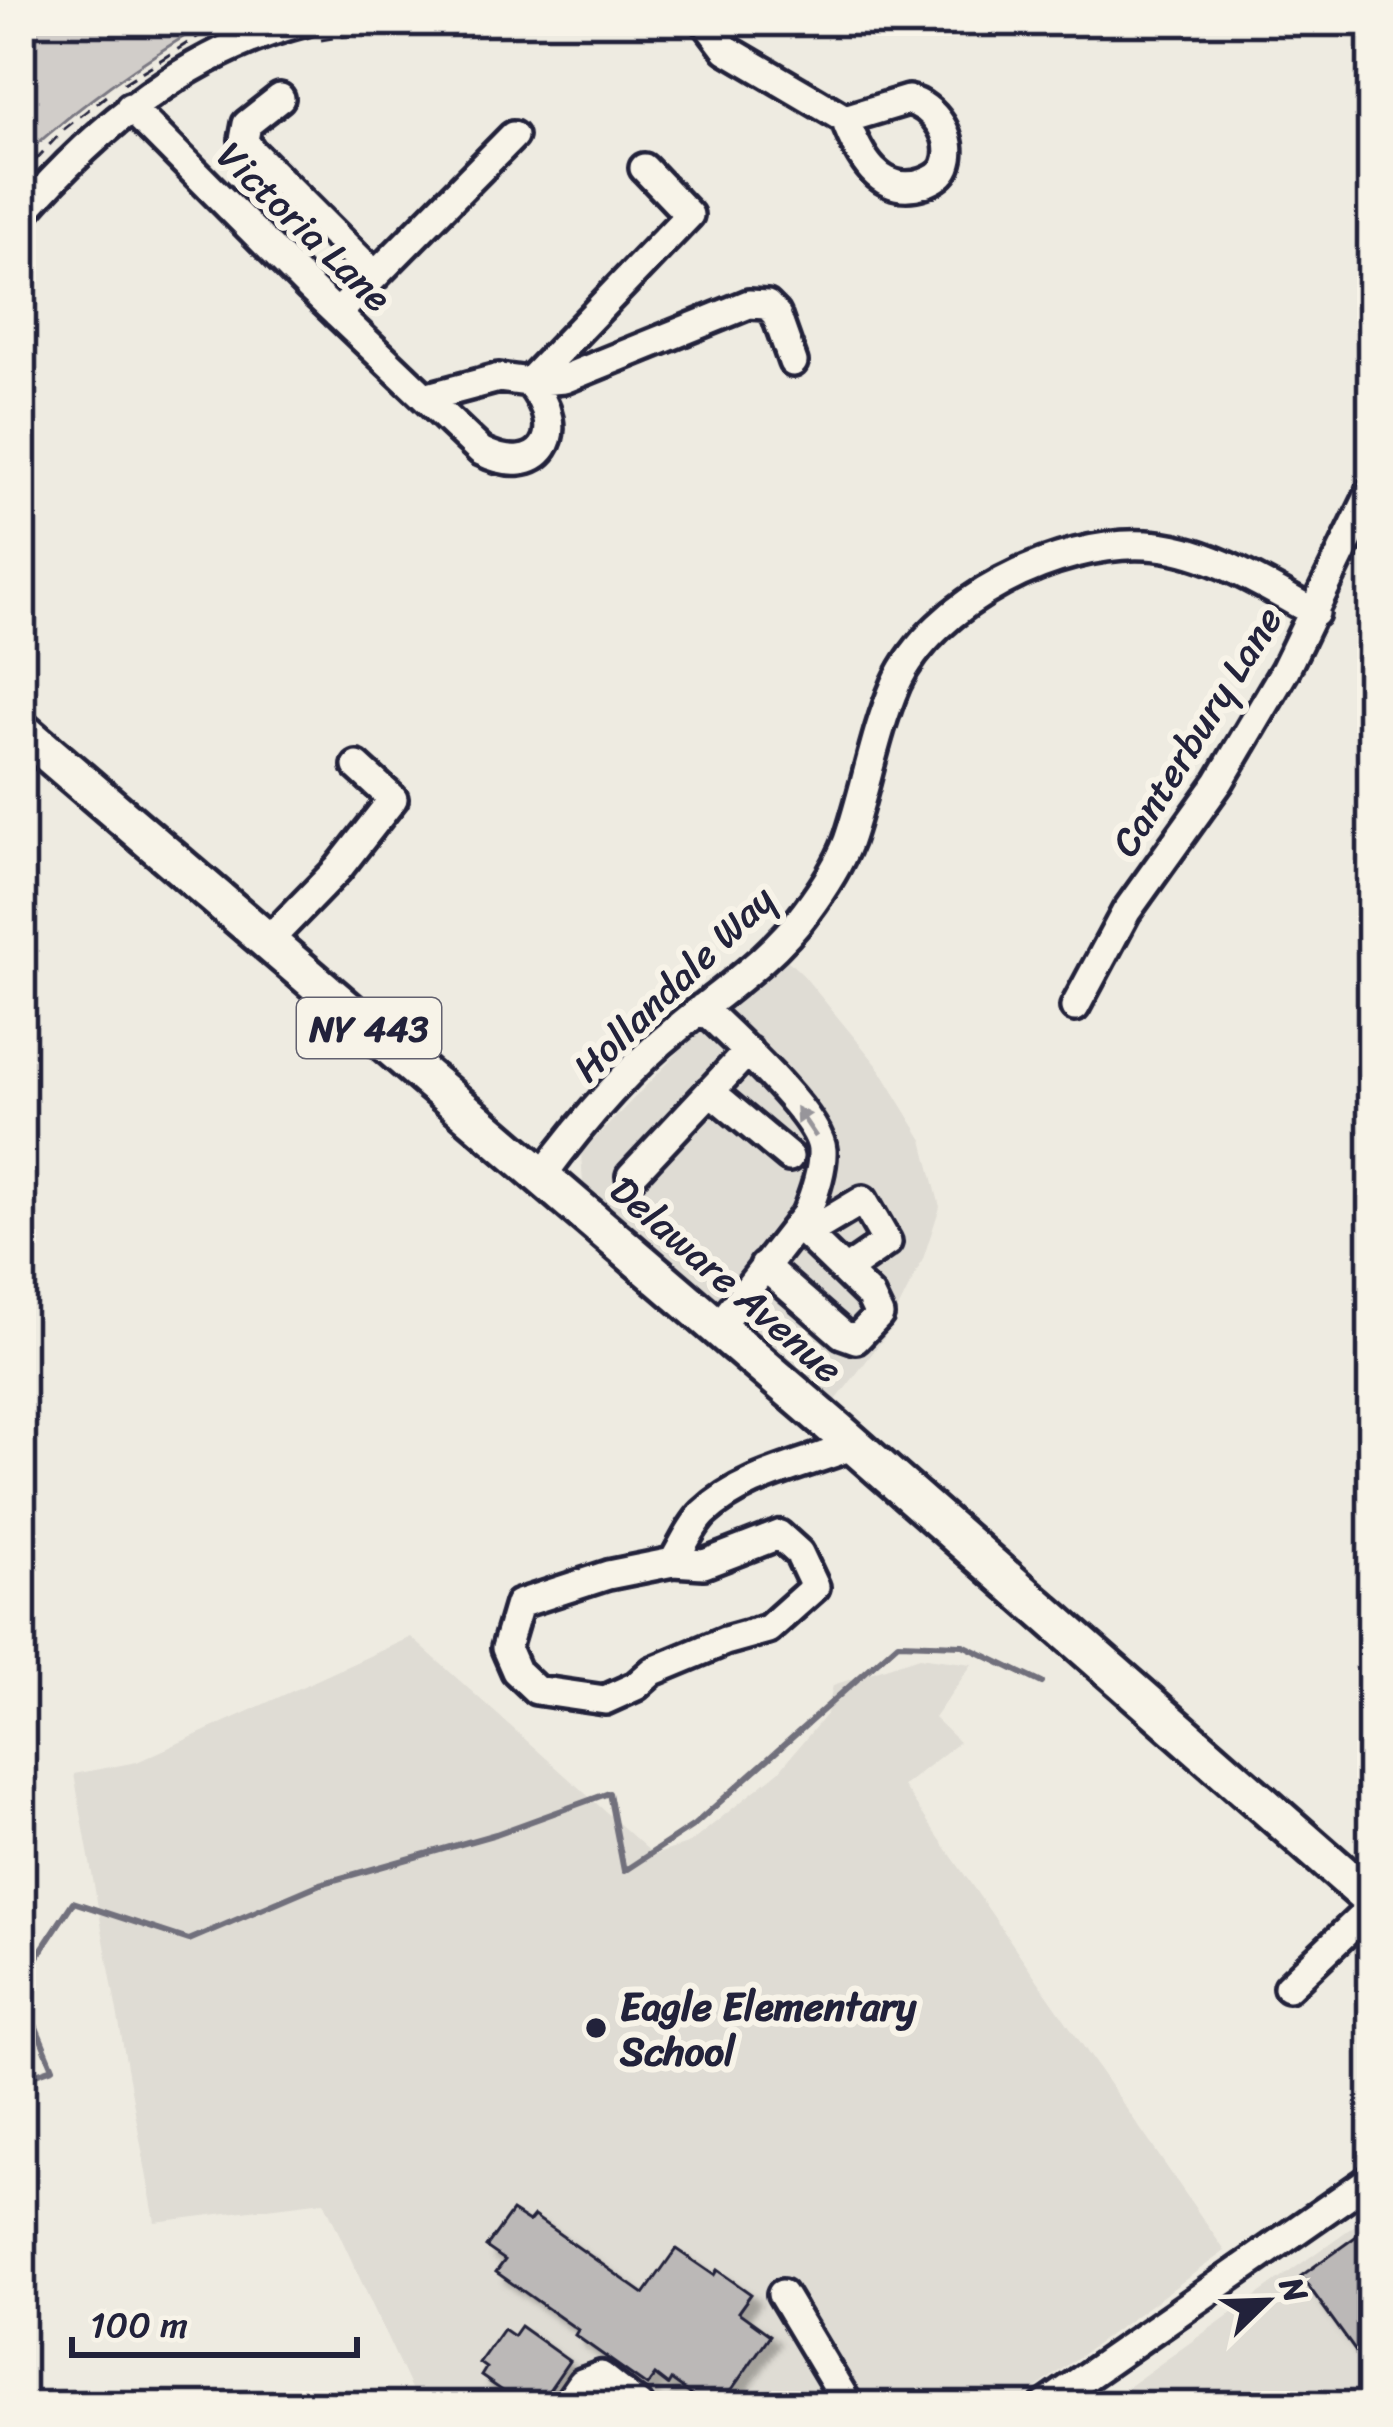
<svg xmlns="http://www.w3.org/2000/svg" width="1393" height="2427" font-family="Sriracha,sans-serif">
<defs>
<filter id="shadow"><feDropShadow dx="9" dy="9" stdDeviation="3" flood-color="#0004"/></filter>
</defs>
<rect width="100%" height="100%" fill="#eeebe1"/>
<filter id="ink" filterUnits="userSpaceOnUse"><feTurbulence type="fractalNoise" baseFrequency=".00833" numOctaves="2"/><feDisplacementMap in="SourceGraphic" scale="24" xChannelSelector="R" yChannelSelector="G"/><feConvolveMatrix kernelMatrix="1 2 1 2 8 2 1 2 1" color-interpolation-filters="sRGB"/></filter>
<g filter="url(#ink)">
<path fill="#dfdcd4" d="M785 958 803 975 877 1065 923 1140 940 1207 923 1259 884 1338 834 1403 583 1185 581 1153 693 1037Z
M411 1637 654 1855 690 1843 779 1771 827 1713 833 1685 919 1657 972 1664 934 1718 959 1742 903 1786 1225 2251 1011 2406H419L324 2201 155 2222 74 1774 137 1762Z
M1372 2213V2406H1101Z"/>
<path fill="#d1cdc9" stroke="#7a7882" stroke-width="3" d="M21 21H210C143 60 84 101 27 153L21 149Z"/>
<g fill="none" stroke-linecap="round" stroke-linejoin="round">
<path stroke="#716f7b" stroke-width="6" d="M21 1981 73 1902 189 1940 320 1884 496 1834 609 1793 624 1871 694 1825 898 1643 963 1645 1042 1683
M21 1991 53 2068 21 2079"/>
</g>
<path fill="#bbb8b7" stroke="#22223b" stroke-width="3" filter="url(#shadow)" d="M512 2211 529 2222 534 2216 644 2294 676 2249 714 2275 717 2270 751 2294 738 2312 770 2335 720 2406H707L671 2380 668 2385 655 2375 647 2386 575 2335 578 2330 496 2272 505 2260 486 2247Z
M1372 2225V2374L1301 2276Z
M520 2326 569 2361 538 2406 524 2398 520 2403 481 2376 486 2368 479 2363 503 2329 513 2336Z"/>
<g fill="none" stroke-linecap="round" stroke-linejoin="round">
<g stroke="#22223b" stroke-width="36">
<path id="minor" d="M705 21 726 49 845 119
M280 98 247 124 244 140 251 151 375 275
M908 100C933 105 957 138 946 166 942 175 933 180 924 183 879 198 858 154 845 119Z
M130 107 310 288 481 451C540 481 572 433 529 382L499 378 428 397
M21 215C98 126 190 50 306 21
M337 314 513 136
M529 382 564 379 749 304 767 305 776 314 793 362
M529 382 689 215 644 168
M268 941 338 869 393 799 357 766
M1075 1007 1126 912 1219 782 1285 670 1372 490
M702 1008C729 1034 820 1116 822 1150 823 1171 814 1195 806 1214L718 1327
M710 1091 789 1157
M542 1176C581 1123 627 1069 678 1028 722 991 772 959 806 912 821 892 839 864 848 841 866 789 874 735 896 684 933 601 1059 540 1147 545 1207 548 1264 585 1315 613
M631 1176 748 1051
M806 1234 863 1200 887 1242 845 1271
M764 1266 842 1334 856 1339 879 1315 870 1296 797 1225
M673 1562 704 1564 779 1535 799 1553 815 1587 768 1629 725 1641 653 1671 636 1686 605 1700 536 1690 516 1671 506 1648 519 1604 608 1575 673 1562C683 1546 691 1526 704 1513 744 1475 805 1465 854 1445
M1288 1987 1372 1907
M782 2294 849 2406
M566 2406 582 2383 601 2376 639 2406
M1044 2406 1372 2178"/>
</g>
<g stroke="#22223b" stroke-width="45">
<path id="major" d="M21 730 837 1430 1372 1900"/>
</g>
<path stroke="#22223b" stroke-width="3" stroke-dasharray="12 9" stroke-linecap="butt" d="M321 40 432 21
M124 83 202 34
M21 176 64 129 111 92
M21 251 32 237"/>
<use href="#minor" stroke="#f7f3e8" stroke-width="27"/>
<use href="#major" stroke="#f7f3e8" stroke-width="36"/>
</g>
<defs><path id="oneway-solid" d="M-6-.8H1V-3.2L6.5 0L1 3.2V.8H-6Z" transform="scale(3)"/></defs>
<use fill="#97959a" href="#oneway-solid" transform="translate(806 1122) rotate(-124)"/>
</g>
<circle fill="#22223b" stroke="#f7f3e8" stroke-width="4.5" cx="596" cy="2028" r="12"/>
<g text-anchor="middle" stroke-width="12" stroke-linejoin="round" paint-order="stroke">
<rect fill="#f7f3e8" stroke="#62616f" stroke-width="3" x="297" y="998" width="144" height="60" rx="9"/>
<g font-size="36" font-weight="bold" fill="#22223b">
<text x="369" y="1041">NY 443</text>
</g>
<g font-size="39" fill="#22223b" stroke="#f7f3e8">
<text transform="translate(305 226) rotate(44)" y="14">Victoria Lane</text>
<text transform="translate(1196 731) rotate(-58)" y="14">Canterbury Lane</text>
<text transform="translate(673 983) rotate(-44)" y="14">Hollandale Way</text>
<text transform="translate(727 1279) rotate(41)" y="14">Delaware Avenue</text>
</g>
<g font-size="39" font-weight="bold" fill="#22223b" stroke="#f7f3e8" text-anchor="start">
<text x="620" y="2020">Eagle Elementary<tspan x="620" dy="45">School</tspan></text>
</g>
</g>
<rect width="1393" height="2427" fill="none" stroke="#f7f3e8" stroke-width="72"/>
<rect x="36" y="36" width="1321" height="2355" fill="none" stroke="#22223b" stroke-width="4.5" filter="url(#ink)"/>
<g transform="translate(1267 2301) rotate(67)" stroke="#f7f3e8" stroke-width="9" paint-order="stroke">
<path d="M0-9L21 45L0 30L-21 45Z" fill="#22223b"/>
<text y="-18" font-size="33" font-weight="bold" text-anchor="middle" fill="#22223b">N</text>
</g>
<path d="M72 2337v18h285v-18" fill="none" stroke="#22223b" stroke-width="6"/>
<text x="90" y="2337" font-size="36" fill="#22223b" stroke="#f7f3e8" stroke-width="9" paint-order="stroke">100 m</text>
</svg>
